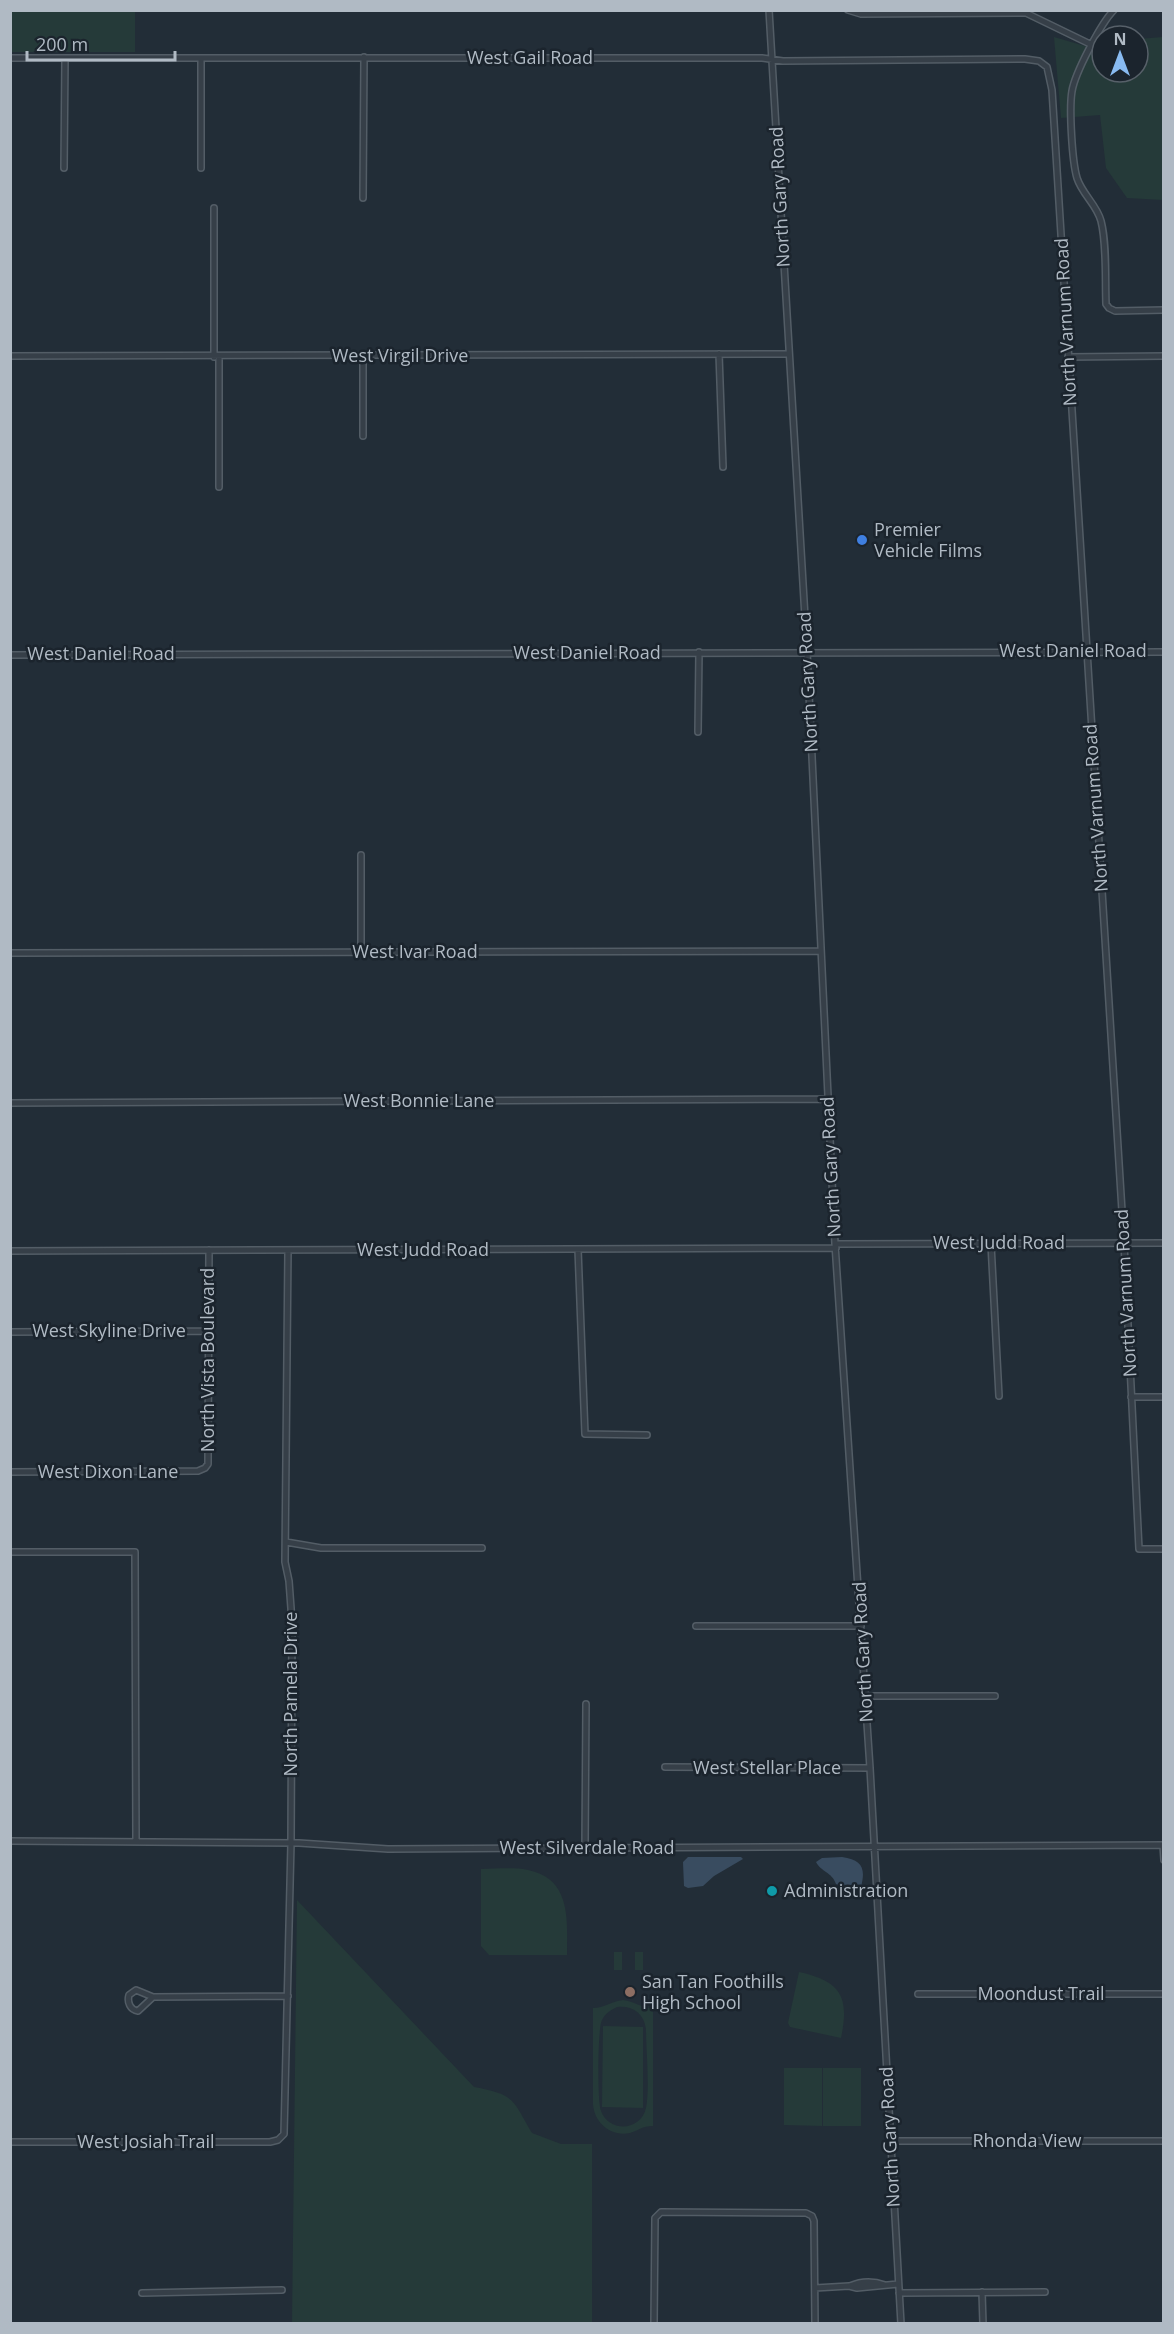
<svg xmlns="http://www.w3.org/2000/svg" width="1174" height="2334" font-family="'Open Sans',sans-serif">
<rect width="100%" height="100%" fill="#222d37"/>
<path fill="#253a39" fill-rule="evenodd" d="M10 11H135V52H11Z
M1054 37 1102 51V72H1138V39L1163 37V200L1127 198 1106 168 1100 115 1061 118Z
M481 1869C496 1869 513 1867 528 1870 572 1879 567 1921 567 1955H489L481 1946Z
M297 1900 474 2087C516 2095 512 2099 532 2133L561 2144H592V2323H292Z
M614 1952H622V1970H614Z
M635 1952H643V1970H635Z
M799 1972C840 1981 850 1996 841 2038L790 2027 788 2023Z
M623 2000C634 2001 641 2008 653 2008V2126C641 2126 640 2130 630 2133 610 2137 594 2122 593 2104V2008C604 2008 612 2001 623 2000ZM617 2007C632 2005 644 2013 646 2029 646 2050 650 2089 646 2108 641 2131 609 2133 601 2111 597 2101 598 2034 601 2023 603 2015 609 2011 617 2007Z
M603 2026 643 2027V2108L602 2107Z
M784 2068H822V2126L784 2125Z
M823 2068H861V2126H823Z"/>
<path fill="#394c60" d="M688 1857H741L743 1859 714 1876 703 1886 688 1888 684 1886 683 1862Z
M842 1857C862 1860 866 1868 861 1887L854 1890 836 1884C832 1872 821 1872 816 1862L822 1858Z"/>
<g fill="none" stroke-linecap="round" stroke-linejoin="round">
<g stroke="#535d66" stroke-width="8">
<path id="minor" d="M769 10 807 651 835 1244 870 1768 901 2324
M848 10 861 14 1026 13 1092 45
M1114 10C1101 23 1075 73 1072 91 1069 108 1072 161 1077 178 1082 194 1097 205 1101 221 1107 244 1105 280 1106 304L1109 308 1115 311 1164 310
M10 58H762L783 61 1025 59 1039 61 1047 67 1052 90 1124 1243 1139 1549H1164
M201 58V168
M64 168 65 58
M363 198 364 57
M214 208V357
M719 354 723 467
M10 356 789 354
M363 356V436
M1068 357 1164 356
M219 487V357
M10 655 1164 652
M698 732 699 652
M361 855V952
M10 953 820 951
M10 1103 828 1099
M835 1244 1164 1243
M991 1244 999 1396
M578 1249 585 1434 647 1435
M10 1251 836 1248
M10 1332 208 1331
M1131 1397H1164
M10 1472 198 1471 205 1468 208 1464 209 1250
M286 1542 321 1548H482
M10 1552H135L136 1842
M696 1626H861
M866 1696H995
M665 1767 870 1768
M10 1841 299 1843 388 1849 1164 1845
M1163 1845 1164 1860
M585 1848 586 1704
M918 1994H1164
M153 1997 136 1990 129 1995C127 2002 130 2010 138 2011L153 1997 288 1996
M890 2141H1164
M10 2142H270L278 2140 284 2134 291 1843 292 1622 289 1581 285 1562 288 1250
M850 2286C861 2281 874 2281 885 2285
M815 2288 849 2286 857 2288 898 2284
M982 2292 983 2324
M142 2293 282 2290
M899 2293 1045 2292
M654 2324 655 2218 661 2212 806 2213 812 2216 814 2221 815 2324"/>
</g>
<use href="#minor" stroke="#363f48" stroke-width="5"/>
</g>
<circle fill="#3f7fe0" stroke="#1b242d" stroke-width="2" cx="862" cy="540" r="6"/>
<circle fill="#0f9aa8" stroke="#1b242d" stroke-width="2" cx="772" cy="1891" r="6"/>
<circle fill="#8d6e63" stroke="#1b242d" stroke-width="2" cx="630" cy="1992" r="6"/>
<g text-anchor="middle" stroke-width="5" stroke-linejoin="round" paint-order="stroke">
<g font-size="18" fill="#b0bac4" stroke="#1b242d">
<text x="530" y="64">West Gail Road</text>
<text transform="translate(780 197) rotate(-93)" y="6">North Gary Road</text>
<text transform="translate(1066 322) rotate(-93)" y="6">North Varnum Road</text>
<text x="400" y="362">West Virgil Drive</text>
<text x="1073" y="657">West Daniel Road</text>
<text x="587" y="659">West Daniel Road</text>
<text x="101" y="660">West Daniel Road</text>
<text transform="translate(808 682) rotate(-93)" y="6">North Gary Road</text>
<text transform="translate(1096 808) rotate(-94)" y="6">North Varnum Road</text>
<text x="415" y="958">West Ivar Road</text>
<text x="419" y="1107">West Bonnie Lane</text>
<text transform="translate(831 1167) rotate(-93)" y="6">North Gary Road</text>
<text x="999" y="1249">West Judd Road</text>
<text x="423" y="1256">West Judd Road</text>
<text transform="translate(1126 1293) rotate(-93)" y="6">North Varnum Road</text>
<text x="109" y="1337">West Skyline Drive</text>
<text transform="translate(208 1360) rotate(-90)" y="6">North Vista Boulevard</text>
<text x="108" y="1478">West Dixon Lane</text>
<text transform="translate(863 1652) rotate(-93)" y="6">North Gary Road</text>
<text transform="translate(291 1694) rotate(-90)" y="6">North Pamela Drive</text>
<text x="767" y="1774">West Stellar Place</text>
<text x="587" y="1854">West Silverdale Road</text>
<text x="1041" y="2000">Moondust Trail</text>
<text transform="translate(890 2137) rotate(-93)" y="6">North Gary Road</text>
<text x="1027" y="2147">Rhonda View</text>
<text x="146" y="2148">West Josiah Trail</text>
</g>
<g font-size="18" fill="#b0bac4" stroke="#1b242d" text-anchor="start">
<text x="874" y="536">Premier<tspan x="874" dy="21">Vehicle Films</tspan></text>
<text x="784" y="1897">Administration</text>
<text x="642" y="1988">San Tan Foothills<tspan x="642" dy="21">High School</tspan></text>
</g>
</g>
<rect width="1174" height="2334" fill="none" stroke="#b0bac4" stroke-width="24"/>
<g transform="translate(1120 54)"><circle r="28" fill="#1b242d" stroke="#576069" stroke-width="1.5"/>
<path d="M0-4.5L10 22L0 15L-10 22Z" fill="#89bbf1"/>
<text y="-9" font-size="16" font-weight="bold" text-anchor="middle" fill="#b0bac4">N</text>
</g>
<path d="M27 51v9h148v-9" fill="none" stroke="#b0bac4" stroke-width="3"/>
<text x="36" y="51" font-size="18" fill="#b0bac4" stroke="#1b242d" stroke-width="4.5" paint-order="stroke">200 m</text>
</svg>
